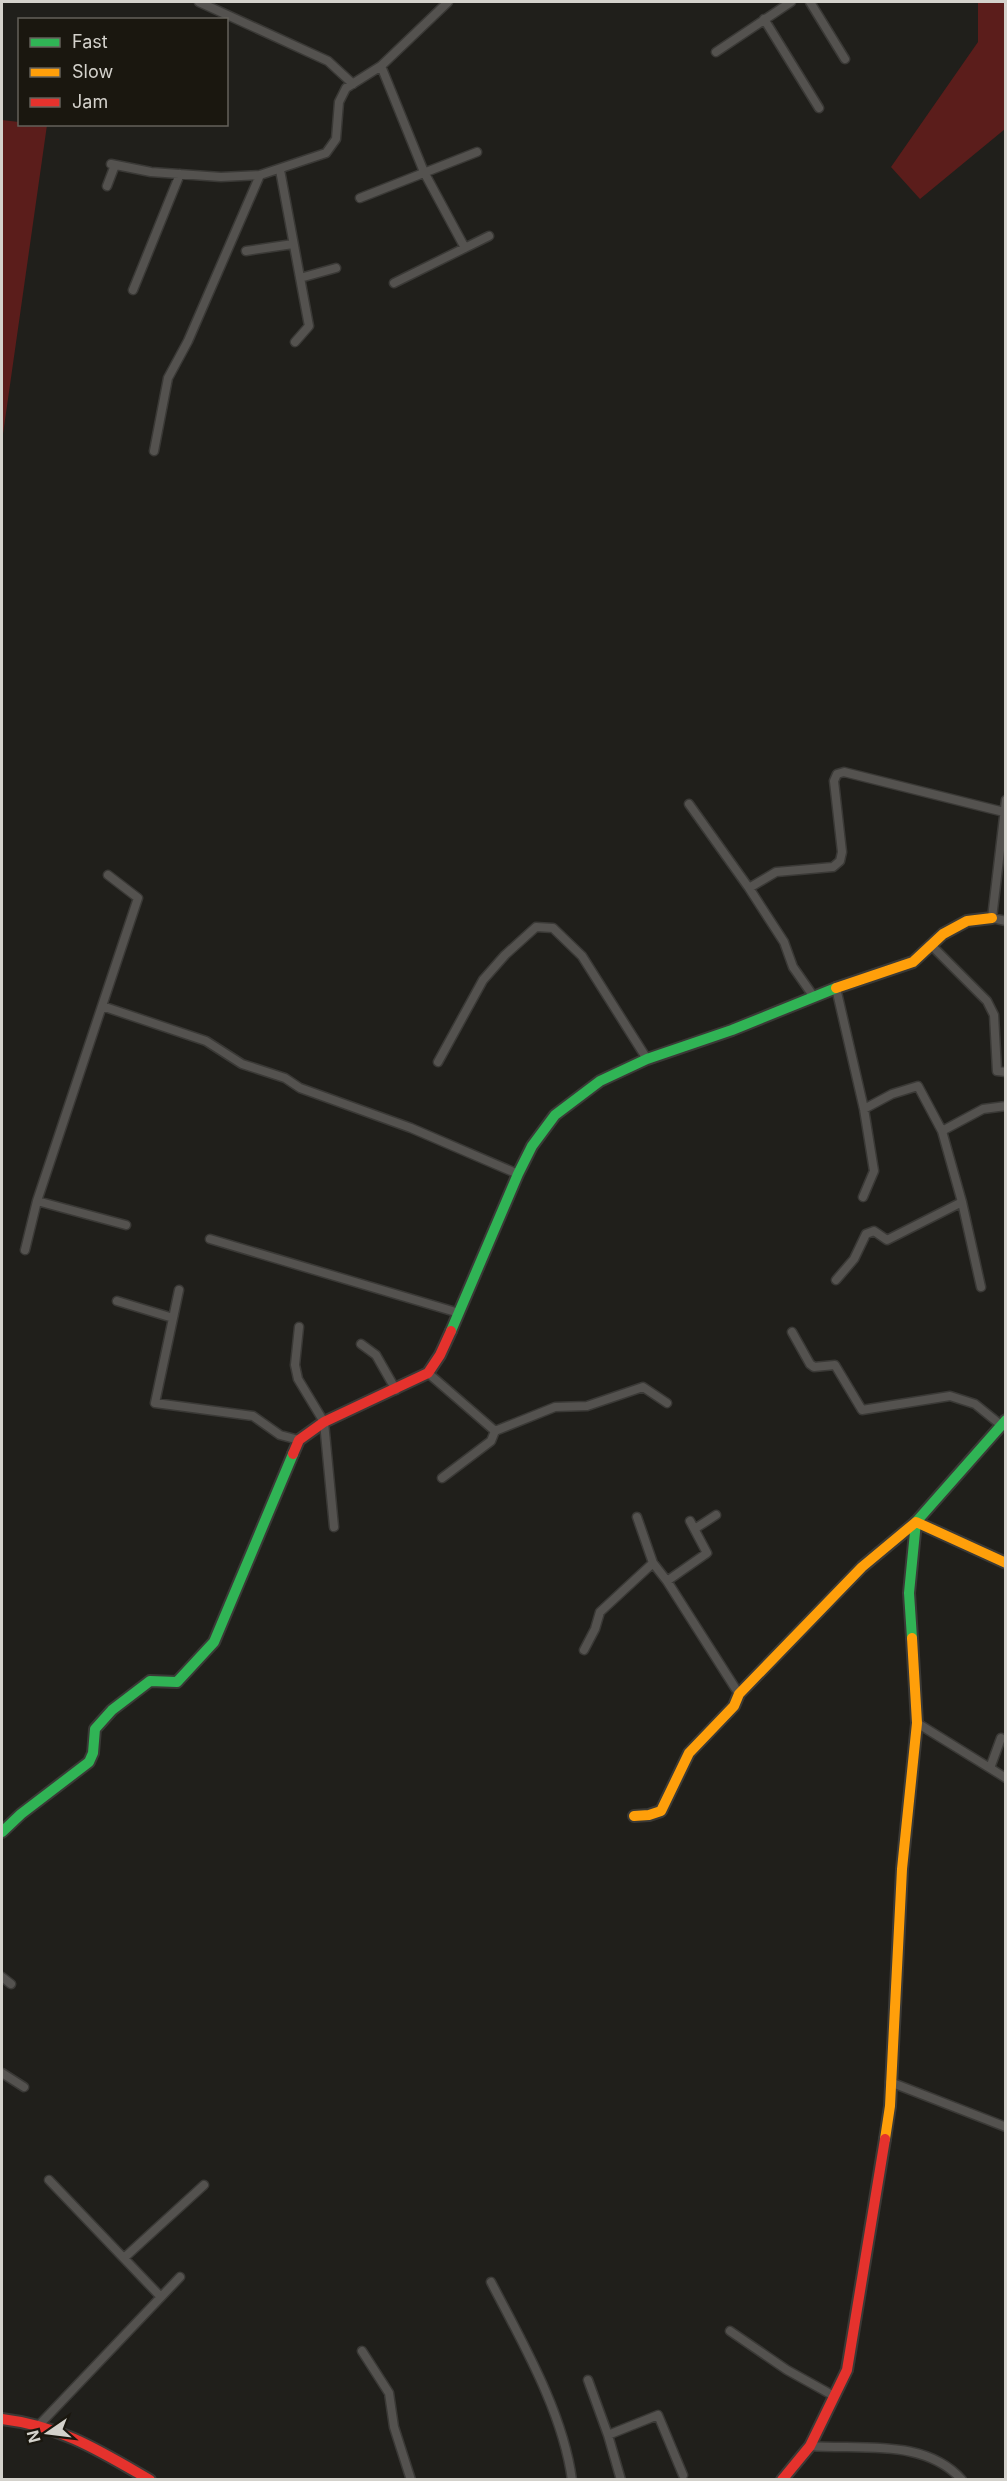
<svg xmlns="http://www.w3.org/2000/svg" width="1007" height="2481" font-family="Inter,sans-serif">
<rect width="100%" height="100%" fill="#201f1b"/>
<path fill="#5b1d1b" d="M978 2H1005V129L920 199 891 167 978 42Z
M2 120 19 122 20 124 47 125 2 441Z"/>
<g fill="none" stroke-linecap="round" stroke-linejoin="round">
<g stroke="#3a3936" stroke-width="11">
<path id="street" d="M199 2 328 61 353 84
M810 2 845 59
M764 19 819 108
M716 52 791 2
M381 66 424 172 465 248
M111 164 151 172 221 177 260 175 326 153 336 139 339 102 346 88 381 66 448 2
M280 170 309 326 295 342
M107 186 115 165
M360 198 477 152
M246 251 293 244
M300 278 336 268
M394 283 489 236
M133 290 180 174
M154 451 168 378 188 341 260 175
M1006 800 992 918 1006 921
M689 804 749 888 784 942 793 967 814 997
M749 888 776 872 833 867 840 861 842 852 834 781 837 774 844 772 1004 812
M932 946 987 1001 994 1015 997 1071 1006 1072
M836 988 864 1109 874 1171 863 1197
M102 1006 206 1041 242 1064 285 1078 300 1088 411 1128 518 1174
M438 1062 483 980 505 955 536 927 553 928 582 956 647 1059
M864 1109 892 1094 918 1086 942 1131 962 1202 981 1287
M942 1131 983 1109 1006 1106
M37 1201 126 1225
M210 1239 459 1313
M25 1250 37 1201 138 898 108 875
M836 1280 854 1259 866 1234 874 1231 887 1240 962 1202
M179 1290 155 1403 253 1416 280 1435 299 1440
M117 1301 173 1318
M299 1327 295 1365 298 1379 324 1422 334 1527
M792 1332 810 1364 814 1367 835 1365 862 1410 950 1396 975 1404 1001 1425
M361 1344 376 1355 396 1390
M428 1373 495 1431
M442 1478 491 1441 495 1431 555 1407 587 1406 643 1387 667 1403
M637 1517 653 1563 667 1581 739 1694
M696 1528 716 1515
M667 1581 707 1553 690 1521
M584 1650 595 1629 600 1612 653 1563
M917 1723 1006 1778
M990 1768 1001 1738
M2 1977 11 1984
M2 2073 24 2087
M890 2082 1006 2127
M49 2180 160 2296
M124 2258 204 2185
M491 2282C522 2342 563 2412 572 2480
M730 2331 787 2370 834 2396
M362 2351 389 2393 394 2427 411 2480
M588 2380 608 2435 621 2480
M40 2424 180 2277
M608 2435 658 2415 683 2475
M810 2446C861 2450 925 2438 962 2480"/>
</g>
<g stroke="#3a3936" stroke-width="14">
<path id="fast" d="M451 1331 518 1174 532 1146 555 1115 600 1081 647 1059 732 1030 836 988
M912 1638 909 1593 916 1522 1006 1420
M2 1832 21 1814 89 1762 93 1753 95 1729 112 1710 150 1681 177 1682 214 1642 293 1454"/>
</g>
<g stroke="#3a3936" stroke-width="14">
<path id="slow" d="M836 988 913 962 943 934 967 921 992 918
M634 1816 649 1815 661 1811 689 1753 734 1706 739 1694 862 1567 916 1522 1006 1563
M885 2139 890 2106 902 1869 917 1723 912 1638"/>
</g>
<g stroke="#3a3936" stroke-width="14">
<path id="jam" d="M293 1454 299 1440 324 1422 428 1373 440 1355 451 1331
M2 2419C61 2426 100 2451 150 2480
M782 2480 810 2446 847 2370 885 2139"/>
</g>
<use href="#street" stroke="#54524f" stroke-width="8"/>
<use href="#fast" stroke="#30b455" stroke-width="10"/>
<use href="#slow" stroke="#ff9f0a" stroke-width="10"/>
<use href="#jam" stroke="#e5322d" stroke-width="10"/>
</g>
<rect width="1007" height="2481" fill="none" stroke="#d4d2cc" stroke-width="6"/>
<rect x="18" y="18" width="210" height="108" fill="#1a170f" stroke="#64625b" stroke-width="1.5"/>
<rect x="30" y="38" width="30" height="9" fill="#30b455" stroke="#64625b" stroke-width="1.5"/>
<text x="72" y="48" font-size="18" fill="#d4d2cc">Fast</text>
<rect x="30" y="68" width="30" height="9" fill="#ff9f0a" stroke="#64625b" stroke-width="1.5"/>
<text x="72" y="78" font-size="18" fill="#d4d2cc">Slow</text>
<rect x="30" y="98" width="30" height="9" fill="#e5322d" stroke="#64625b" stroke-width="1.5"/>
<text x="72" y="108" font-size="18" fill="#d4d2cc">Jam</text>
<g transform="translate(48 2433) rotate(256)" stroke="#1a170f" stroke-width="4.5" paint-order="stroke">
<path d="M0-4.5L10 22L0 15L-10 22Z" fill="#d4d2cc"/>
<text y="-9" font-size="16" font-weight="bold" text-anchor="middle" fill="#d4d2cc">N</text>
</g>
</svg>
